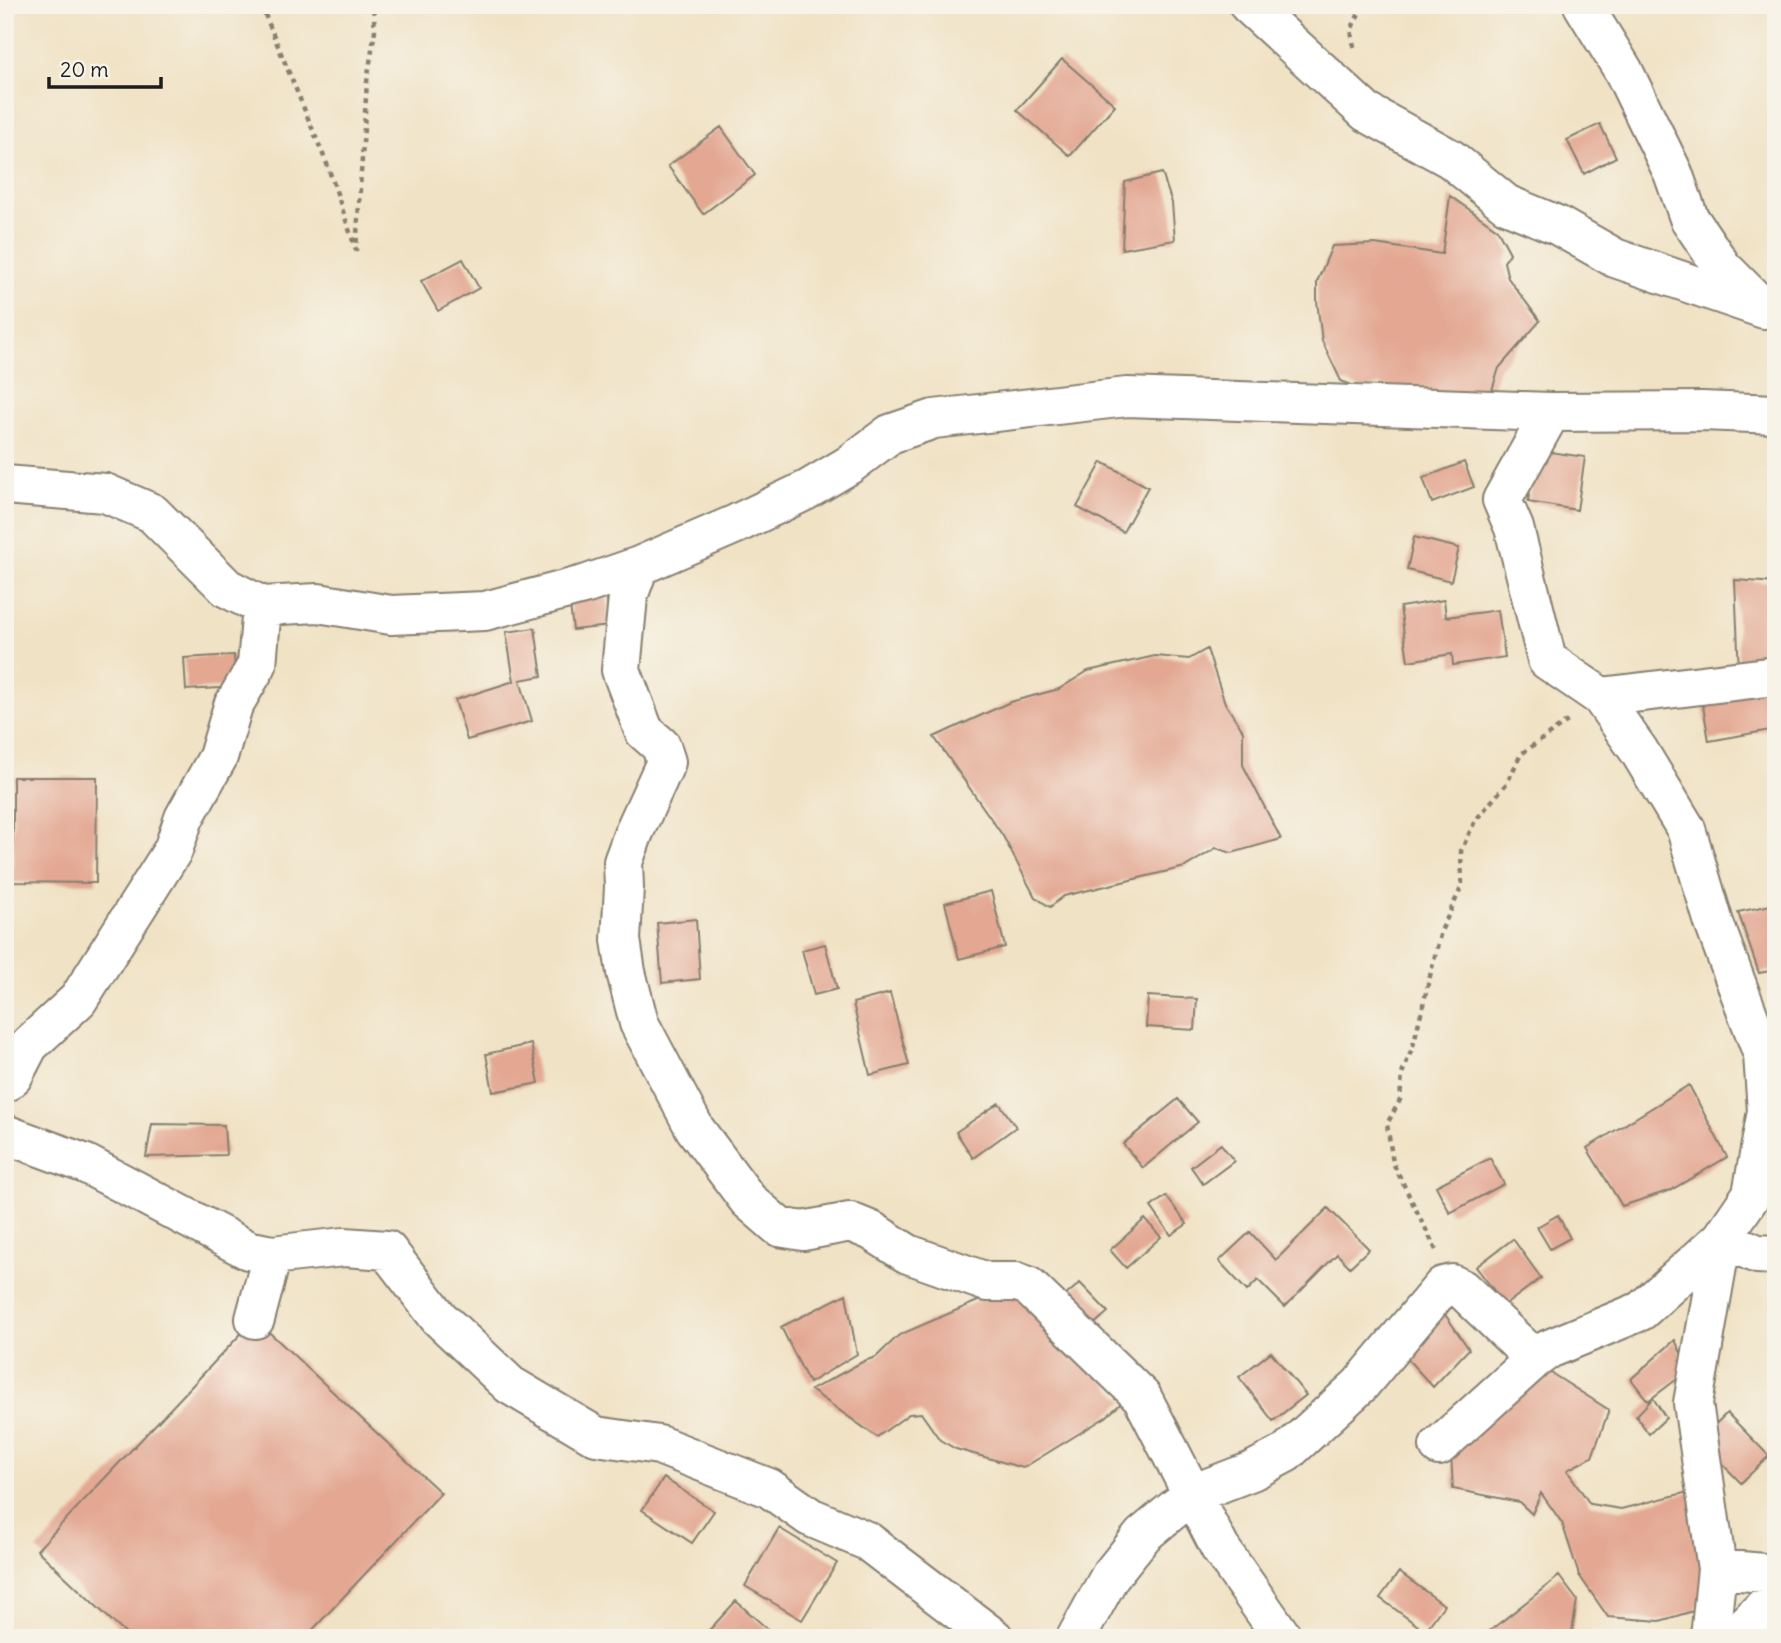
<svg xmlns="http://www.w3.org/2000/svg" width="1781" height="1643" font-family="Delius,sans-serif">
<rect width="100%" height="100%" fill="#f7f3e8"/>
<filter id="ink" filterUnits="userSpaceOnUse"><feTurbulence type="fractalNoise" baseFrequency=".0143" numOctaves="2"/><feDisplacementMap in="SourceGraphic" scale="14" xChannelSelector="R" yChannelSelector="G"/><feConvolveMatrix kernelMatrix="1 2 1 2 8 2 1 2 1" color-interpolation-filters="sRGB"/></filter>
<filter id="wash" filterUnits="userSpaceOnUse"><feTurbulence type="fractalNoise" baseFrequency=".00686" numOctaves="4" result="noise"/><feDisplacementMap in="SourceGraphic" scale="28" xChannelSelector="R" yChannelSelector="G"/><feGaussianBlur stdDeviation="1.57" result="paint"/><feColorMatrix in="noise" values="0 0 0 0 0 0 0 0 0 0 0 0 0 0 0 0 0 1.4 0 .05"/><feComposite in="paint" operator="in"/></filter>
<g filter="url(#wash)">
<rect width="100%" height="100%" fill="#f0e2c5"/>
<g id="blocks">
<path fill="#e3a792" d="M1062 59 1115 105 1070 156 1017 110Z
M1600 124 1616 157 1584 174 1567 140Z
M721 127 755 175 703 214 668 166Z
M1162 173 1172 203 1175 240 1122 249 1125 182Z
M1450 196 1497 229 1510 253 1504 262 1508 278 1540 321 1499 368 1487 406 1430 401 1379 385 1365 390 1341 381 1322 341 1317 301V282L1332 246 1375 244 1442 254Z
M463 259 479 288 438 311 421 281Z
M1536 450 1585 457 1577 510 1528 502Z
M1102 462 1148 487 1123 532 1077 507Z
M1464 462 1474 487 1432 503 1423 478Z
M1414 537 1459 548 1451 581 1407 570Z
M1735 580 1776 583V670L1739 673Z
M606 593 610 626 573 630 569 597Z
M1444 600 1446 617 1498 610 1505 657 1453 665 1452 654 1408 661 1400 607Z
M535 628 542 676 520 680 532 721 467 740 455 700 514 681 506 632Z
M1207 649 1225 703 1243 731V765L1281 839 1232 853 1216 848 1185 867 1064 896 1050 907 1035 897 1003 836 934 737 1010 702 1059 689 1088 671 1155 656 1189 659Z
M234 655 236 687 186 690 184 658Z
M1776 687V729L1709 741 1702 700Z
M13 777H97L96 883 13 882Z
M991 891 1005 947 959 959 945 903Z
M1776 904V970L1759 973 1738 912Z
M696 919 700 979 662 983 657 923Z
M825 944 837 989 814 995 802 950Z
M890 993 909 1065 870 1075 853 1003Z
M1148 996 1197 999 1195 1030 1146 1027Z
M531 1044 539 1083 493 1092 486 1054Z
M1689 1085 1727 1157 1671 1190 1622 1206 1587 1148Z
M1178 1099 1198 1122 1143 1168 1123 1144Z
M999 1103 1016 1127 973 1158 956 1132Z
M152 1124 224 1125 226 1155 146 1157Z
M1221 1144 1234 1161 1203 1184 1191 1167Z
M1490 1158 1504 1184 1450 1213 1436 1186Z
M1166 1196 1187 1224 1171 1235 1151 1207Z
M1328 1208 1369 1249 1350 1267 1337 1254 1285 1307 1258 1280 1247 1291 1219 1261 1250 1232 1276 1260Z
M1558 1215 1570 1238 1550 1249 1537 1227Z
M1145 1219 1161 1237 1126 1268 1110 1250Z
M1513 1239 1541 1278 1505 1305 1476 1267Z
M1080 1283 1108 1312 1092 1326 1065 1296Z
M1008 1288 1124 1401 1106 1417 1023 1468 956 1449 940 1440 921 1413 909 1414 877 1437 811 1390 864 1361 876 1357 899 1335Z
M846 1294 857 1354 809 1383 781 1327Z
M1444 1313 1469 1349 1433 1387 1399 1350Z
M255 1319 441 1493 305 1638H130L37 1550Z
M1675 1340 1689 1370 1648 1401 1631 1379Z
M1271 1352 1306 1395 1273 1421 1239 1377Z
M1551 1373 1609 1410 1592 1457 1567 1470 1590 1504 1621 1509 1700 1489 1707 1599 1693 1611 1660 1621 1608 1617 1579 1575 1562 1523 1541 1493 1532 1514 1519 1502 1453 1489 1451 1454 1533 1375Z
M1653 1398 1666 1418 1649 1434 1636 1416Z
M1727 1413 1769 1456 1741 1483 1699 1440Z
M664 1478 714 1511 692 1543 642 1510Z
M779 1528 837 1563 802 1620 745 1586Z
M1399 1572 1444 1605 1425 1631 1380 1598Z
M1559 1576 1577 1600 1572 1632 1574 1638H1481Z
M736 1601 772 1633 768 1638H702Z"/>
</g>
</g>
<g filter="url(#ink)">
<use href="#blocks" fill-opacity="0" stroke="#867f70" stroke-width="2"/>
<g fill="none" stroke-linecap="round" stroke-linejoin="round">
<g stroke="#867f70" stroke-width="42">
<path id="minor" d="M1249 5 1366 112 1451 159 1506 204 1557 225 1615 258 1764 309
M1583 5 1623 70 1673 173 1689 218 1722 267 1758 303
M1551 412 1502 500 1514 528 1547 660 1601 697 1639 751 1686 829 1714 923 1763 1055 1767 1111 1752 1194 1722 1238 1693 1403 1717 1569 1710 1638
M5 485 105 493 152 513 227 588 262 606 318 603 391 615 485 611 587 584 639 566 736 524 807 490 849 465 890 434 934 419 1127 397 1551 412 1702 411 1776 414
M639 566 628 597 621 670 644 731 661 746 666 762 634 832 623 862 624 887 621 940 626 972 639 1023 695 1129 748 1200 779 1227 803 1231 850 1222 872 1231 908 1254 987 1282H1017L1028 1286 1142 1397 1220 1548 1283 1638
M1601 697 1776 676
M5 1083 13 1076 29 1045 78 1000 173 850 184 818 218 757 233 706 257 665 262 606
M5 1134 86 1164 248 1250 272 1255 255 1319
M272 1255 344 1247 387 1250 439 1318 510 1385 596 1436 659 1445 769 1488 810 1517 867 1541 994 1638
M1439 1446 1535 1359 1549 1349 1641 1311 1722 1238 1757 1254 1776 1255
M1717 1569 1776 1574
M1076 1638 1110 1576 1143 1535 1192 1494 1252 1471 1286 1453 1360 1385 1443 1286 1452 1284 1462 1289 1535 1359
M1733 1638 1776 1595"/>
</g>
<path stroke="#867f70" stroke-width="4.5" stroke-dasharray="5 5" stroke-linecap="butt" d="M261 5 327 164 356 250 367 82 375 30 373 5
M1354 47 1351 30 1363 5
M1436 1250 1393 1163 1387 1124 1400 1100 1402 1074 1413 1046 1441 931 1462 886 1461 851 1475 821 1507 783 1521 754 1569 720"/>
<use href="#minor" stroke="#fff" stroke-width="38"/>
</g>
</g>
<rect width="1781" height="1643" fill="none" stroke="#f7f3e8" stroke-width="28"/>
<path d="M49 77v10h112v-10" fill="none" stroke="#1c1c1c" stroke-width="3.5"/>
<text x="60" y="77" font-size="21" fill="#1c1c1c" stroke="#f7f3e8" stroke-width="5" paint-order="stroke">20 m</text>
</svg>
